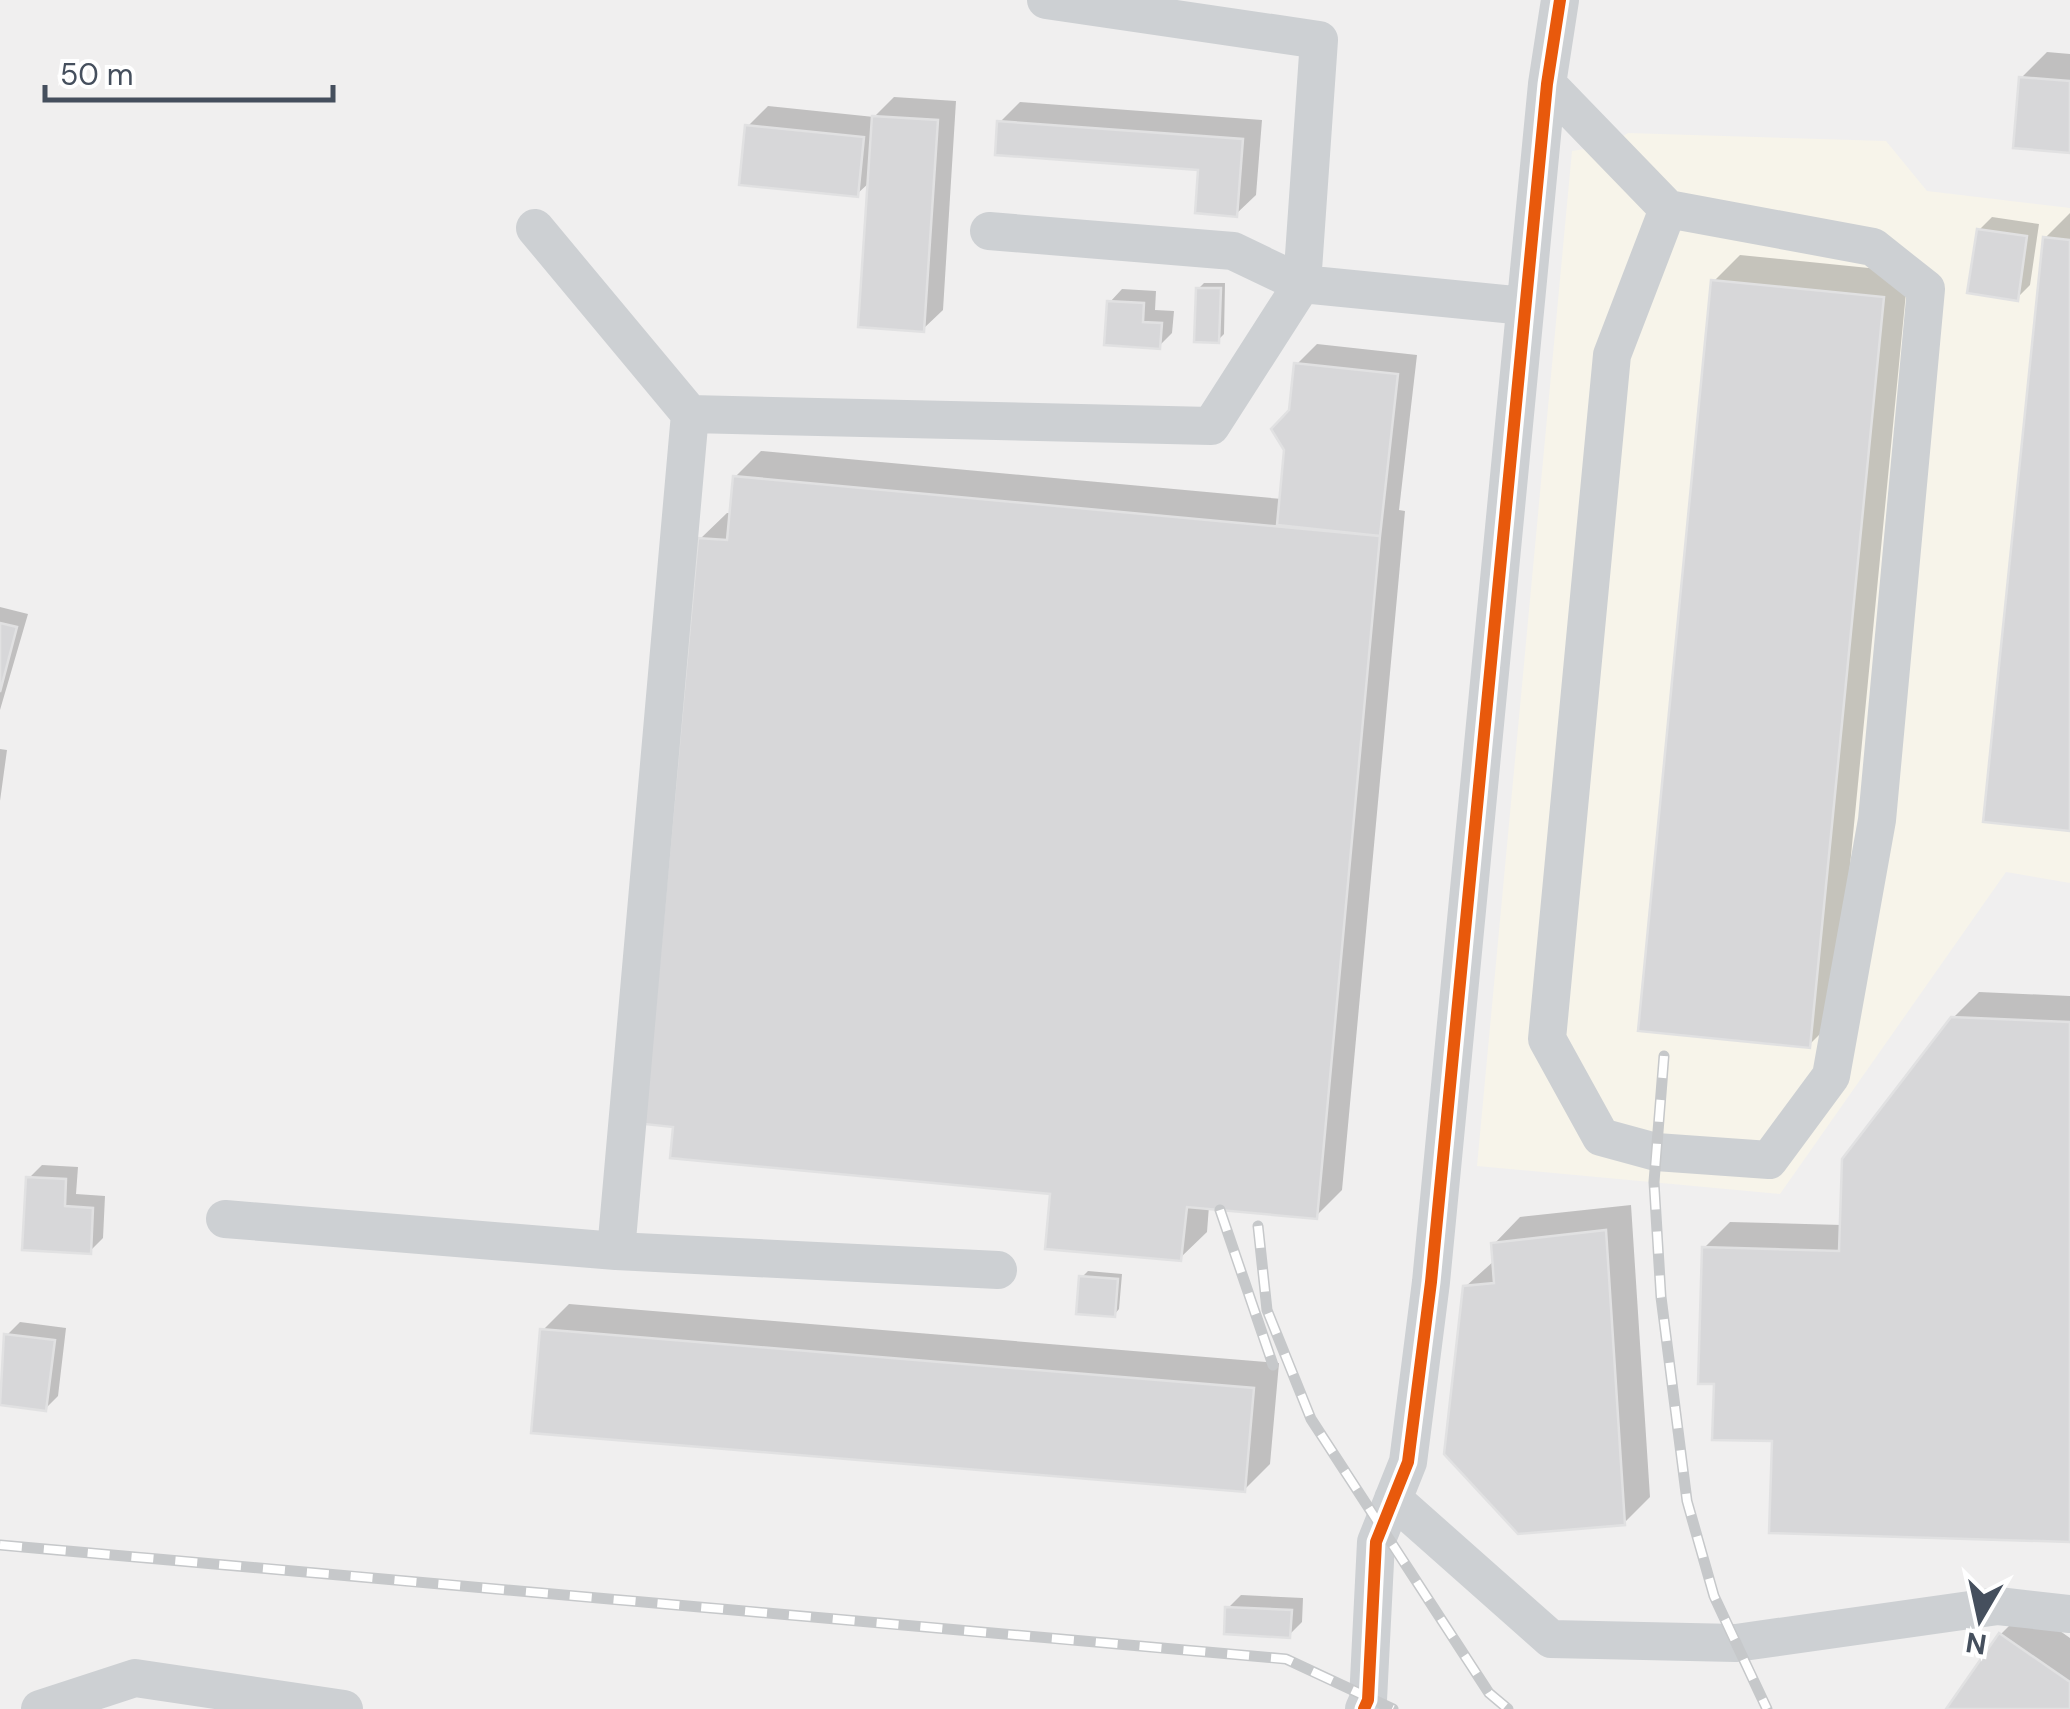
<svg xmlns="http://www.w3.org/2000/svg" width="2070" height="1709" font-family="'DM Sans',sans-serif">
<rect width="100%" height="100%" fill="#f0efef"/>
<path fill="#f7f4ea" d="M1628 133 1886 141 1927 191 2070 208V883L2006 872 1780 1194 1477 1166 1572 151 1609 145Z"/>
<path fill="#0003" d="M2047 52 2070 54V150L2021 78Z
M894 97 956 101 943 310 923 329 870 182 857 194 748 126 768 106 874 117Z
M1020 102 1262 120 1256 195 1236 214 1200 168 1000 122Z
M2070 213V829L2045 238Z
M1992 217 2039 224 2030 285 2017 298 1979 230Z
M1740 255 1908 272 1835 1019 1809 1045 1714 281Z
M1204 283H1225L1224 334 1218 340 1198 289Z
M1122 289 1156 291 1155 310 1174 311 1172 333 1159 346 1110 302Z
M1317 344 1417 355 1399 510 1405 511 1342 1190 1316 1216 1209 1206 1207 1232 1180 1258 1053 1191 700 539 727 513H732L735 477 761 451 1282 499 1297 364Z
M0 607 28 614 0 710Z
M0 749 7 750 0 801Z
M1979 992 2070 996V1539L1775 1439 1716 1382 1704 1248 1730 1222 1842 1225 1952 1019Z
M42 1165 78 1167 76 1194 105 1196 103 1238 90 1251 29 1178Z
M1631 1205 1650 1497 1624 1523 1465 1287 1495 1260 1494 1244 1520 1217Z
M1088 1271 1122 1274 1119 1309 1114 1315 1082 1277Z
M569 1304 1279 1363 1270 1464 1244 1490 543 1330Z
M20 1322 66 1328 58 1396 45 1409 0 1403 7 1335Z
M1241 1595 1303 1598 1302 1622 1289 1635 1228 1608Z
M2027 1608 2070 1638V1709H1949L2001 1634Z"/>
<path fill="#d7d7d9" stroke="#e1e1e2" stroke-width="2.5" d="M2019 77 2070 81V153L2013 148Z
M872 116 938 120 924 332 858 327Z
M997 121 1243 139 1237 217 1195 213 1198 170 995 155Z
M745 125 864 137 858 197 739 185Z
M1977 229 2027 236 2018 301 1967 293Z
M2043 237 2070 240V831L1983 822Z
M1711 280 1884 297 1810 1048 1638 1031Z
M1196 288H1221L1219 343 1194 342Z
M1107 301 1144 303 1143 322 1162 323 1160 349 1104 345Z
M1294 363 1398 374 1380 536 1277 525 1284 450 1271 429 1289 410Z
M733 476 1380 536 1317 1219 1187 1207 1181 1261 1045 1249 1050 1194 670 1158 673 1127 644 1124 698 538 727 540Z
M0 623 17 627 0 692Z
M1951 1017 2070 1022V1542L1769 1533 1772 1441 1712 1440 1714 1384H1698L1702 1247 1839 1251 1842 1159Z
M26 1177 66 1179 65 1206 93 1208 91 1254 22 1250Z
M1606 1230 1625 1525 1518 1534 1444 1454 1463 1286 1494 1283 1491 1243Z
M1079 1276 1118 1279 1115 1317 1076 1314Z
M540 1329 1254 1388 1245 1492 531 1433Z
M4 1334 55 1340 46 1411 0 1405Z
M1225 1607 1292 1610 1290 1638 1224 1634Z
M1999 1633 2070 1682V1709H1946Z"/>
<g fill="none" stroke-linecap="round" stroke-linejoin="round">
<path stroke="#cdd0d3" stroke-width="38" d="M1547 84 1668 209 1873 247 1926 289 1877 820 1831 1076 1769 1160 1656 1152 1601 1137 1547 1039 1612 355 1668 209
M535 228 690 414
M989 231 1233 251 1302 284 1525 306
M225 1219 616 1251 690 414 1211 426 1302 284 1319 40 1046 0
M616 1251 998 1270
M1393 1499 1551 1639 1736 1643 1998 1606 2070 1614
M40 1709 135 1678 344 1709
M1364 1709 1368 1700 1376 1542 1408 1462 1431 1282 1547 84 1560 0"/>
<g stroke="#c6c8ca" stroke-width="11">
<path id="rail" d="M1664 1056 1654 1182 1661 1297 1687 1501 1714 1596 1767 1709
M1220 1210 1273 1365
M1258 1226 1267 1310 1311 1419 1489 1693 1508 1709
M0 1545 1286 1659 1393 1709"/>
</g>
<use href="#rail" stroke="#fff" stroke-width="8" stroke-dasharray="22" stroke-linecap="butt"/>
<g stroke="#fff" stroke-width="19">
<path id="cycleway" d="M1364 1709 1368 1700 1376 1542 1408 1462 1431 1282 1547 84 1560 0"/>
</g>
<use href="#cycleway" stroke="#e8590c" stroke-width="12"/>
</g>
<g transform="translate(1980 1619) rotate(189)" stroke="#ffffff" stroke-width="8" paint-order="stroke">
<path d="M0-8L18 38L0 25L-18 38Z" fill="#454f5d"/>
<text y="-15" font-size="28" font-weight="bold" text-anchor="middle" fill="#454f5d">N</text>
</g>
<path d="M45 85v15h288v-15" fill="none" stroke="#454f5d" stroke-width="5"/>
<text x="60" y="85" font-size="30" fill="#454f5d" stroke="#ffffff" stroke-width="8" paint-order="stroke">50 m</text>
</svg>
